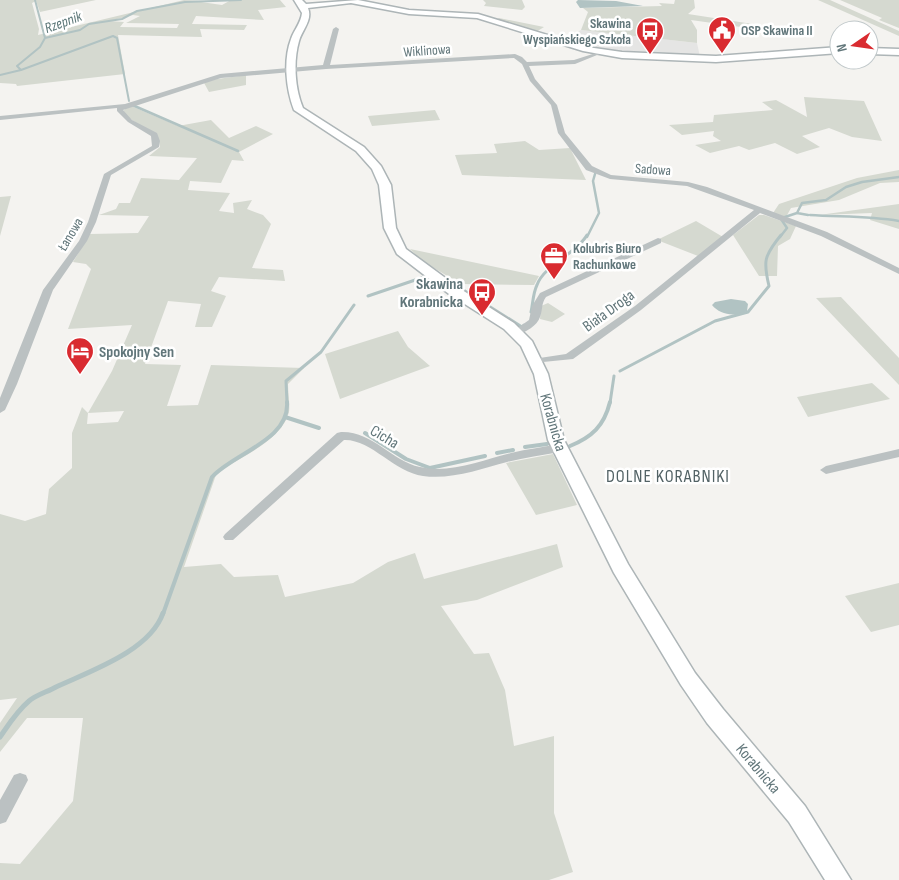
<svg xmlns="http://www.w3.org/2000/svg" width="899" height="880" font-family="'Sofia Sans Condensed',sans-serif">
<rect width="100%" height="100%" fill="#f4f3f0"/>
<path fill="#e5e5e4" d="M581 30 697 43 700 57 601 50 567 38Z"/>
<path fill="#d5d9d0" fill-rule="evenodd" d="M0 0H96L40 12 36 1 32 3 39 29 38 35 184 0 204 1 201 2 222 5 231 0H280L286 7 258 10 264 20 196 16 192 24 247 25 244 30 200 29 202 37 118 35 125 74 17 86 16 84 0 83ZM133 15 140 16 126 23 179 24 177 28 120 27 124 22 109 21Z
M483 0H522L525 7 522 10 484 6 486 3Z
M675 0H694L695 8 688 14 772 27 769 31 691 20 697 30V43L581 30 588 12 583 8 662 6 659 3 674 4Z
M818 0H830L899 31V36Z
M840 0H899V28L879 20 882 18Z
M499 18 544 27 536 32 496 20Z
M246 75V85L209 92 203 81Z
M804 97 864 101 882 141 852 137 829 128 802 136 820 147 797 154 775 143 749 150 739 146 710 153 695 145 721 141 713 136 714 131 682 135 669 125 713 122 714 115 773 110 762 102 776 100 807 117Z
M129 105 178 126 211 120 229 138 256 126 273 134 239 152 244 161 232 160 221 183 190 181 188 190 230 193 219 211 234 213 233 203 252 200 247 209 263 215 271 224 252 268 283 270 285 281 219 277 211 291 226 296 212 327H195L201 304 168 301 145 364 181 365 167 406 198 405 211 365 304 368 288 384C288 393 290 404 289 412 283 439 239 459 217 472L184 567 221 564 234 577 278 575 285 597 353 583 388 562 415 553 424 579 557 544 563 567 477 600 441 606 474 654 489 653 505 690 514 746 554 736V813L573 872 549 880H0V863L20 864 73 801 83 718H27L0 752V723L17 698 0 700V514L25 521 46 514 49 489 72 468V433L82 407 88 413 112 371 132 325 68 329 91 269 86 264 73 262 90 234 138 233 149 216 99 215 116 209 119 203H130L141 178 179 180 197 158 149 156 160 147 159 139 125 115 123 111ZM124 411 118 422 87 424 88 413Z
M435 110 440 120 372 126 368 116Z
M525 141 539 150 570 148 586 180 462 175 455 155 497 153 494 144Z
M899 170V182L880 183 839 200 791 208 786 217 773 213 779 204 857 178Z
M11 196 0 236V197Z
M899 204V229L870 220 872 213 819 215Z
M759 215H764L796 226 790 239 778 246 777 276H759L733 235Z
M696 221 723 237 698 256 657 240Z
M410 249 539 276 534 285 461 284 422 261Z
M841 297 899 358V385L816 298Z
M548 303 565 314 552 322 540 319 541 306Z
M398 331 408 347 430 366 340 399 325 354Z
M872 383 890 399 808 417 797 397Z
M553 454 577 505 536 515 506 463Z
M899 583V625L871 632 845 596Z"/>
<path fill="#b1c3c3" d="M578 0 616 1 643 6 580 8 576 2Z
M731 299 745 301 748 304 747 311C735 317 720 315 712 305L715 302Z"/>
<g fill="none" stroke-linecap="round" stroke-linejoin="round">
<path stroke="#b1c3c3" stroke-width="2" d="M35 0 45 38
M21 70 113 36 117 38 129 101
M0 75 21 70 17 66 40 47 45 38 80 30 89 24 122 19 137 11 185 2 241 0
M130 104 132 105"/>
<path stroke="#b1c3c3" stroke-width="2.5" d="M130 104 238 151
M797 213 802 203 826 200 846 187 862 182 899 177
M810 215C840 217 869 216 899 221
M782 218 797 213 808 215
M587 237 599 213 593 181 595 174
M780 237 787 228 781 219"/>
<path stroke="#b1c3c3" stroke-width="3" d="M435 272 522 327 524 325
M368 296 424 277
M531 312C533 303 533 293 537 285 544 265 576 254 587 235
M620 371 715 321 748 312 769 286C763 261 764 256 781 235
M287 403 286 381 321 352 354 305
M610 403 614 376"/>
<path stroke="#b1c3c3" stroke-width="4" d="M285 417 319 428
M365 433 406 459 430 468 485 456
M570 446C592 437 604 426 610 402
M525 447 547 444
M497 453 513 450
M163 614 212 477C234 453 290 440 287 402"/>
<path stroke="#b1c3c3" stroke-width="5" d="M0 737C9 724 17 711 29 701 36 695 47 692 56 687 90 671 150 651 163 613"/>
<g stroke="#adb5b7" stroke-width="3">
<path id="secondary" d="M294 0H302L306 4 358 0 409 10 478 14 587 47 622 52 716 56 839 47V53L716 62 622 58 583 51 477 18 409 14 351 3 308 8C313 20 302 30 299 41 293 62 295 89 303 108L364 147 381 166 391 185 396 228 406 249 459 288 514 323 532 341 548 374 564 440 628 564 695 673 723 709 805 806 851 880H825L789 822 707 723 681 685 614 573 548 440 534 374 521 346 504 329 449 294 397 254 384 228 379 185 372 169 356 151 294 110C286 89 283 60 291 39 294 30 301 23 302 13Z
M869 48 899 49V55L869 54Z"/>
</g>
<path fill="#bbc1c2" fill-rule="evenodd" d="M336 27 339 29 330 65 515 54 522 57 527 62 574 60 602 51V53L575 64 529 66 535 79 557 105 565 133 592 166 611 175 688 182 707 187 827 232 899 268V274L821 236 760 213 641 310 573 359 533 363 532 361 533 359 566 354 635 306 754 210 687 186 610 179 586 170 558 133 551 105 530 81 522 64 514 58 326 69 221 78 123 110 132 120 157 133 160 141 159 147 111 175 96 222 87 241 53 290 17 384 5 410 0 413V398L43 290 79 241 88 222 104 174 152 146 151 136 128 122 117 111V108L0 120V116L125 104 220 74 323 65 333 29Z
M658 238 661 239V243L546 297C541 304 543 309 540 317 537 326 526 332 517 335L512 332 529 320 532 306 540 293Z
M341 432C373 431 391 461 420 467 449 474 483 460 511 453 527 449 544 447 560 444L566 448 560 452C542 455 524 458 507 462 481 469 451 480 423 476 394 472 371 439 344 440L233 540H225L223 537 225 534 337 433Z
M899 449V457L826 474 820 470 826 466Z
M20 773 26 775 28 780 6 822 0 824V800L14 775Z"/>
<use href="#secondary" fill="#fff" fill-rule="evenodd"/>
</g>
<defs>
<g id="civic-pin" transform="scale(1.4375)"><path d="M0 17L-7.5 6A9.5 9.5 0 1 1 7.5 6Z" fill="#d92b30" stroke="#fff"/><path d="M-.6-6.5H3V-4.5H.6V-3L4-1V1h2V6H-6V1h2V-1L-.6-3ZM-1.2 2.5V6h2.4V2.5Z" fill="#fff"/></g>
<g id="bus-pin" transform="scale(1.4375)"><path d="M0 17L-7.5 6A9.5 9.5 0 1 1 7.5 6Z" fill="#d92b30" stroke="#fff"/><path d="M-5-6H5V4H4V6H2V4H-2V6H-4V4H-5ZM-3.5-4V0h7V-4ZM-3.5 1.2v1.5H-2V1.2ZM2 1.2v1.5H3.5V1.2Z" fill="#fff"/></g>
<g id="office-pin" transform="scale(1.4375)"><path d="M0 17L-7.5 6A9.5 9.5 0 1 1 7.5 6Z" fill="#d92b30" stroke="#fff"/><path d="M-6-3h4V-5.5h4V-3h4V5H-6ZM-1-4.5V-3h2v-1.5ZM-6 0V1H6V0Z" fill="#fff"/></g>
<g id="hotel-pin" transform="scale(1.4375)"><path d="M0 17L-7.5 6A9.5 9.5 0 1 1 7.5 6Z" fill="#d92b30" stroke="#fff"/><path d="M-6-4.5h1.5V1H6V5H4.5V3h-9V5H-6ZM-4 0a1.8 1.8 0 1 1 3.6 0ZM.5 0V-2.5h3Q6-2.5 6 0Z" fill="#fff"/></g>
</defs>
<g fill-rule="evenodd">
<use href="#civic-pin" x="722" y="30"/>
<use href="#bus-pin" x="650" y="31"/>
<use href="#office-pin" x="554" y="256"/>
<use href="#bus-pin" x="482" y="292"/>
<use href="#hotel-pin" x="80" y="351"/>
</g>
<g text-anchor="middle" stroke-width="5" stroke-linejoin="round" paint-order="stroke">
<g font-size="14" font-weight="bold" fill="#61767a" stroke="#fff" text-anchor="start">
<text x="631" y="28" text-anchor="end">Skawina<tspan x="631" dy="16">Wyspiańskiego Szkoła</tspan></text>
<text x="741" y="35">OSP Skawina II</text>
<text x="573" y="253">Kolubris Biuro<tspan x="573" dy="16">Rachunkowe</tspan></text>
</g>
<g font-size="14" fill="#61767a" stroke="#fff">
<text transform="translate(427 50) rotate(-4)" y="5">Wiklinowa</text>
<text transform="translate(653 169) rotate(4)" y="5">Sadowa</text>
<text transform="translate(70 234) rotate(-59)" y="5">Łanowa</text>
</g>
<g font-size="15" font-style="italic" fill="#5b7677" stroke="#fff">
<text transform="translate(63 22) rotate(-20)" y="5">Rzepnik</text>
</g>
<g font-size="16" font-weight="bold" fill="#61767a" stroke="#fff" text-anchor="end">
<text x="463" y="289">Skawina<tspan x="463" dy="18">Korabnicka</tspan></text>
<text x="99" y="357" text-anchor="start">Spokojny Sen</text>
</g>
<g font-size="16" fill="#61767a" stroke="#fff">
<text transform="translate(608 310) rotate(-36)" y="6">Biała Droga</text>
<text transform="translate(554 422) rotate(74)" y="6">Korabnicka</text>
<text transform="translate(385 436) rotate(31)" y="6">Cicha</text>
<text transform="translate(759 768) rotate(50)" y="6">Korabnicka</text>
</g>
<g font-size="18" letter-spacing="1" fill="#526265" stroke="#fff">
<text x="668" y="482">DOLNE KORABNIKI</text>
</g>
</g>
<g transform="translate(854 45) rotate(257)"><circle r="24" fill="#ffffff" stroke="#c0c8ca"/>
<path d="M0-4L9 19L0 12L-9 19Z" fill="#d92b30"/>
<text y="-8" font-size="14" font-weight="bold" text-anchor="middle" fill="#61767a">N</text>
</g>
</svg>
